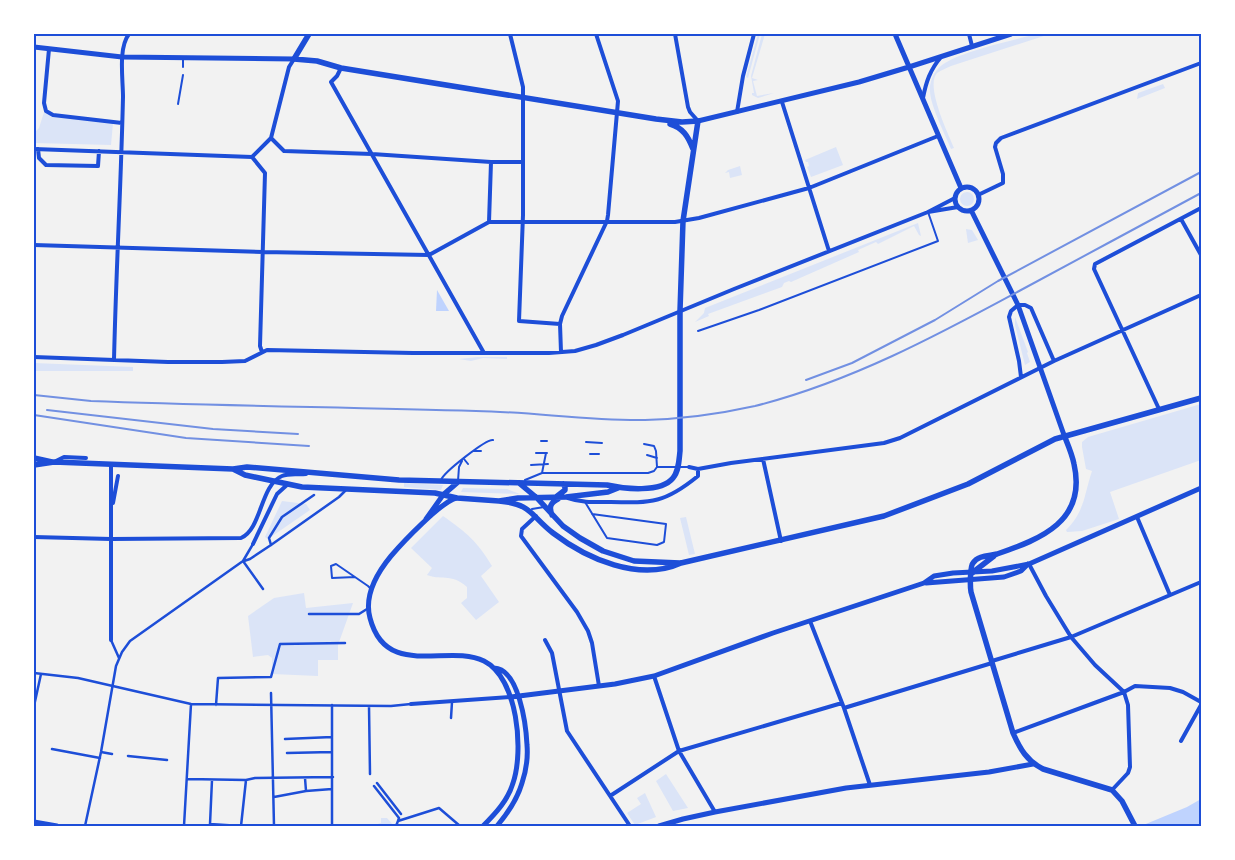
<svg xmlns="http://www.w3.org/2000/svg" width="1235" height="860" font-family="'Titillium Web',sans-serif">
<rect width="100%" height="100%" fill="#f2f2f2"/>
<path fill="#dbe4f7" d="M758 34H760L748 78 746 77Z
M762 34H765L752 78 758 80 753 81 757 96 774 93 758 98 752 95V93H754L751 76Z
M1036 34H1050L951 66C947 68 941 70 937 73 925 86 948 133 954 148L951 149C945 134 931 107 930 92 929 80 935 69 945 63 966 50 1011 41 1036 34Z
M1163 84 1165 88 1137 99 1138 93Z
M45 109 47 113 113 123 111 145 34 143V133L39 128Z
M836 147 843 165 811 177 807 167 809 166 808 162H806L805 160Z
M740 166 742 175 730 178 729 172 725 173 728 170Z
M960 199a7 7 0 1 1 14 0a7 7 0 1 1-14 0Z
M918 223 921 236 919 235 914 226 878 244 876 242 858 250 859 252 791 282 789 281 784 283 782 287 708 314 709 316 695 322 704 313 705 308Z
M966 229 972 230 978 240 968 243Z
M1015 317 1028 352 1027 353 1030 362 1025 365 1015 325Z
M477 357H507V359L483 358 471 361 459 359Z
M34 363 133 367V371H34Z
M1201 404V460L1110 492 1119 519 1082 531 1067 532 1066 530C1085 511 1084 495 1092 471L1086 469 1082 447V442L1088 437Z
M404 483 443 485 441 490 404 487Z
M463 488 507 489 520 494 461 492Z
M282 501 306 504 310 510 268 539 265 537Z
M443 516C467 533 477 541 492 566L481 576 499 602 476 620 461 603 467 598V587C451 573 445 581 427 575L432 568 411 548Z
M686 517 695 554 689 555 680 518Z
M304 593 306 608 353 603 338 645V660H318V676L272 674V658L268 655 253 657 248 616 274 598Z
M666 774 688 808 673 811 656 781Z
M645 793 656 817 635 825 627 813 641 804 637 798Z
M381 818H387L394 826H371L381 823Z"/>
<path fill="#bfd3fe" d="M437 290 449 311H436Z
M1201 799V826H1141L1187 807Z"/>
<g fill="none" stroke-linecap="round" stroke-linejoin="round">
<path stroke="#1d4ed8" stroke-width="2" d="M183 59V67
M178 104 183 75
M698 331 759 310 938 241 928 212
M541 441H547
M586 442 602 443
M644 444 654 446 656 451 657 467
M473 451H481
M536 453H547
M590 454H599
M647 455 657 458
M464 459 468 464
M531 465 548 464
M542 473 546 453
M441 480C444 472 486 439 493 440
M525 480 542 473H648L654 471 657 467H689
M458 481 459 467 462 461
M585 502 607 538 657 545 664 542 666 524 592 514
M532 509 544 507
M355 577 332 578 331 566 336 564 368 586 370 588"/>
<path stroke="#1d4ed8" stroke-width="2.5" d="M271 545 269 538 282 517 314 495
M243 561 263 589
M244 561 250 559 271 545 339 497 346 490
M309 614H359L367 609
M111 640 119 658
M34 673 78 678 191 704 391 706 411 704
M271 693 274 826
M216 705 218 678 271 677 280 644 345 643
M34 706 41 674
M369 706 370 774
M451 718 452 702
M285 739 332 737
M52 749 100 758
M101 752 112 754
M287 753 332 752
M128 756 167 760
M305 778 306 791
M187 779 246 780 255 778 333 777
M212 780 210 824 241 826 246 780
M377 783 401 814
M374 786 399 818 398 821
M274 797 306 791 332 789
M85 826 101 752 116 666 122 652 130 641 243 561 253 544
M184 826 191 704
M332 826V705
M396 826 398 821 439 808 460 826"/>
<path stroke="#1d4ed8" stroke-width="4" d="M510 34 523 87V215L519 321 560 324
M675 34 688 107 690 112 698 121
M969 34 972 46
M49 49 44 103 46 111 53 115 122 123
M341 68 337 76 331 82 484 353
M923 98C926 82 930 70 941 57
M782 102 829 251
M737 112 743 76 754 34
M271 138 284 151 372 154 491 162H523
M34 149 252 157
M38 149 39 158 46 165 98 166 99 151
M252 157 265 173 260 346 262 352
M252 157 271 138 289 67 294 59
M978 195 1003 183V174L995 147 996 143 1001 138 1201 63
M928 212 958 207
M1181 219 1201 255
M489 222 491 162
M34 245 263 252 429 255 489 222H675L699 218 809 188 938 136
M561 352 560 324 562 316 607 221 608 215 618 101 596 34
M34 357 168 362H222L245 361 267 350 413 353H549L575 351 596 345 623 335 734 289 928 212 955 198
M114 360C116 272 121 185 123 97 123 79 118 48 129 34
M1021 377 1019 361 1009 317 1011 311 1018 305H1025L1031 308 1054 361
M1159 409 1094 269 1095 264 1201 208
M763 459 781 541
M56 461 64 457 86 458
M111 464V640
M689 467 698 469 731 463 884 443 900 438 1054 361 1201 295
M568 498C582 503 596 502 611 502 652 503 665 503 698 476V469
M113 503 118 476
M536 516 522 529 521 536 577 612 588 631 592 643 599 686
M1137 517 1170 595
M34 537 111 539 241 538C262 529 260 485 282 476 289 473 298 475 306 474
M253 544 277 494 288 484
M1029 564 1046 596 1071 637 1095 665 1124 692 1128 705 1130 767 1128 773 1112 790
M810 621 844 708 870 785
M545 640 552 653 567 731 630 826
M992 661 1071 637 1201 582
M654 676 679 751 715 812
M411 704 511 697
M844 708 992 663
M1013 733 1124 692 1135 686 1170 688 1183 692 1201 702
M1181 741 1201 705
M610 796 679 751 842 703"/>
<path stroke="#1d4ed8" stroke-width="5" d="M895 34 961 188
M34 47 122 57 294 59
M698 121 859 82 909 67 1011 34
M955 199a12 12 0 1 1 24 0a12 12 0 1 1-24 0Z
M971 210 1018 305 1064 435
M456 498C440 503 403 542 391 556 377 573 364 596 370 618 386 680 448 643 484 661 518 678 524 751 513 783 508 800 496 813 483 826
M426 519 443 495
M926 583 1004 577 1021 571 1028 564
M494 668C519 669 526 725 527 745 528 757 526 771 522 783 517 800 508 813 497 826
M511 697 615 684 654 676 773 633 924 583 934 576 953 573 992 571 1029 564 1201 488
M34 822 57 826
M659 826 683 819 715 812 846 788 989 772 1033 764"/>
<path stroke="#1d4ed8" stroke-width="5.5" d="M670 124C683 128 688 136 693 149
M1064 435C1068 445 1072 454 1074 464 1087 521 1041 539 997 554 990 556 978 555 973 563 970 566 970 587 971 592L1013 733C1020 749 1027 761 1043 769L1112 790 1122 801 1135 826
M34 458 52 462
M34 465 54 462 233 469 247 467 399 480 607 485C624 489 661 493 673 478 679 471 679 460 680 451V311L683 221 698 121 682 122 656 119 341 68 317 61 294 59 309 34
M233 469 245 475 302 487 435 493 457 498 499 501 518 498 566 497 608 492 618 488
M519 483 537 498 563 526 580 538 603 551 634 561 680 563
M443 495 458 482
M556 497 565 490V487L563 484
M499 501C532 504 530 515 553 533 587 559 639 582 681 563L884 516 968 484 1055 439 1201 398
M552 515C549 507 550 503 558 499
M972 573 994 556"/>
<path stroke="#7290e2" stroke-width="2" d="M806 380 852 363 935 320 998 281 1201 172
M34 395 91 401C220 406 348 407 476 411 533 412 589 421 645 420 682 419 719 414 755 406 850 382 936 336 1021 290 1081 258 1141 225 1201 193
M47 410 213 429 298 434
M34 415 186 438 309 446"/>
</g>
<rect width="1235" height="860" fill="none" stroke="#ffffff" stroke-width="70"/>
<rect x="35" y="35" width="1165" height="790" fill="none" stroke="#1d4ed8" stroke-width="2"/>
</svg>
